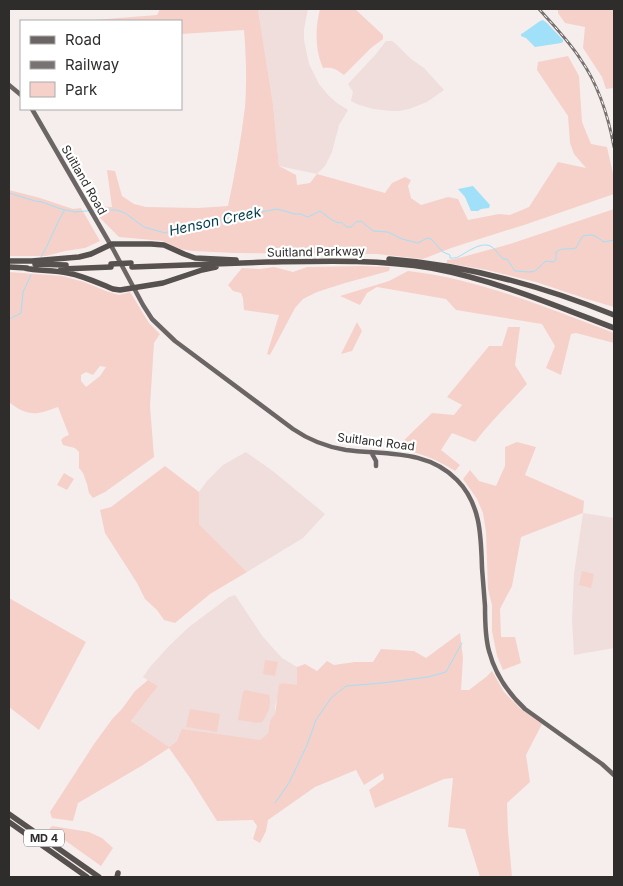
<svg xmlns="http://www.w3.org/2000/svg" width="623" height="886" font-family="Inter,sans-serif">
<rect width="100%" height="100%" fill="#f6eeec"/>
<path fill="#efdedb" d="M258 9H308L304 29V40L309 64 319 84 328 95 337 103 348 110 339 125 332 152 325 166 317 174 279 166 273 104Z
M386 41H392L397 45 411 59 424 68 444 90 427 102 409 109 399 111H391L374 109 359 105 351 101 353 92 348 84 376 54Z
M246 452 274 472 325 514 303 538 247 572 199 524V492L207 481 223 465Z
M583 513 614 518V648L574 655 572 619 574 574Z
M235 595 263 637 282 658 297 667V686L282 683 275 706V714L270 720 268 733 260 740 177 741 169 747 131 721 158 686 143 677 150 667 168 647 189 627 229 597Z"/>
<path fill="#f6d1c9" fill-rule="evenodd" d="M160 9H258L273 104 279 166 296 175 297 185 310 183 317 174 385 193 392 183 405 177 411 180 408 186 411 198 421 205 448 197 458 199 468 220 499 214 510 215 529 207 558 162 586 168 574 154 570 143 568 116 537 70 538 62 568 56 579 76 582 122 591 144 607 147 614 178V194L527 224 451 248 423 259 377 254 234 253 193 251 180 249 163 241 119 237 98 216 91 206 112 207 107 170 115 171 122 196 134 204 146 207 198 208 228 206C235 173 241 140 245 107 247 82 246 55 244 30L181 34V21H94V20L157 15Z
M320 9H355L383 35V39L371 48 344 75C336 69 333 67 323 68 315 50 315 28 320 9Z
M558 9H614V88L606 89 602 77 583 48 585 27 565 23 558 13Z
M9 190 40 198 73 209 81 208 100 241 85 248 65 251 46 256H9Z
M614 209V307L587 299 536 282 487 270 447 263V260L455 259 510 244Z
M362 266 390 267 389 271 345 283 317 292 303 299 295 308 270 355 267 354 279 315 244 310 243 298 241 293 233 291 228 285 242 268 260 269 274 267 293 272 307 267Z
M408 271C480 279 547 308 614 333V343L576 333 571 334 561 375 546 368 555 346 542 324 456 310 446 299 377 287 367 293 360 305 340 296 389 281Z
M9 272 62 276 84 282 106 291 119 295 130 292 149 323 160 334 154 343 150 406 154 457 105 492 93 498 89 493 87 484 83 473 79 468V452L75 448 63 445 61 440 64 437 69 435 58 407C51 409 45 412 38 413 28 415 16 408 9 402ZM100 366 106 367 100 376 86 387 81 381V375L86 372 93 375Z
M357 322 362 331 352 351 341 354Z
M508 327H520L515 365 527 384C510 403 491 421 475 442L452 433 441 450 460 465 455 471C435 458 419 453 396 448L432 413 454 415 462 405 447 397 489 346H502Z
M517 442 536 447 525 475 584 501 583 513 521 537 512 586 500 609 501 637H515L521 663 503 670 497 656 492 631V605L488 589 486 532 483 513 477 499 463 479 470 470 479 481 496 486 505 466V447Z
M165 466 199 492V524L247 572 210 594 175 623 164 620 157 610 145 599 137 583 105 533 100 510 111 507Z
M64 473 74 479 67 490 57 485Z
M582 571 594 574 591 588 579 585Z
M9 598 86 642 39 730 9 707Z
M460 633 463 658 461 690H469L486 677 492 671 504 692 521 709 542 724 526 755 530 782 507 803 508 832 512 877H480L465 829 448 827 453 778 444 779 375 808 369 790 384 779 383 773 364 785 356 770 315 787 268 820 266 831 260 843 253 839 257 826 253 820 217 821 190 778 169 748 143 765 78 803 73 821 52 818 50 812 94 744 113 718 122 709 135 691 148 680 158 686 131 721 169 747 177 741 182 729 260 740 268 733 270 720 275 714 279 685 282 683 297 685V667L305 664 317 671 327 661 334 665 355 662H373L381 649 414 651 426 658Z
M265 660 278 662 275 676 263 674Z
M245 690 269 695C272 705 268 714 262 722L257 723 238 720 243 692Z
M190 709 220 714 217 732 186 727Z
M52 826 89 832 102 838 113 848 101 866 49 829Z"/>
<path fill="#a0e0f8" d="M543 20 547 23 563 40V42L561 43 535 47 526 38 521 36V34L523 33 540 21Z
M473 186 490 205 489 208 481 209 478 211H471L465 197 458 189Z"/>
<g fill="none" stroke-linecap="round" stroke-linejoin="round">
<path stroke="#a0e0f8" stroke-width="1" d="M9 193 35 201 42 202 61 209 75 212 97 210H117L125 213 144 227 165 233 195 222 200 224 219 221 252 212H261L277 209 295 214H301L305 216 308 217 320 211 332 220 339 223 341 222 347 227H351L356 222 361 221 373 231 388 232 402 239 418 243 427 238 431 239 443 252 450 255V258C453 258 456 258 458 257 466 253 482 240 492 247 496 250 499 255 503 259H507L515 271 530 272 535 271 546 261 553 262 556 260V252C562 247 569 250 576 248L579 242 583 236C595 233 596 237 604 242L614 240
M41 257C50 242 55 226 64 211
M9 319 21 313 23 292 31 275
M275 803 289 783 307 745 316 720 331 698 346 686 382 683 428 677 446 672 462 643"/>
<path stroke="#6b6665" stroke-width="4.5" d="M9 85 21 95
M32 109 113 249 143 305 152 319 175 341 293 429C309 440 327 447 346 450 384 455 427 449 457 480 481 504 481 537 482 568 483 581 484 594 485 606 485 621 485 637 489 651 495 674 508 693 525 709L602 764 614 775
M371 452 376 461V466"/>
<path stroke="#56504f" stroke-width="5.5" d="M389 259C468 265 542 286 614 315
M9 261H32L79 257 91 254 112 244H151L164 245 184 254 195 258 236 260
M35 264 66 265
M9 267 27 268
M132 267C177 265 223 264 268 262 323 261 377 259 431 268 495 280 554 305 614 328
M24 268C39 271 53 270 68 273 84 276 98 283 113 289L120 290 163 283 202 270 216 267
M61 269 111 267
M9 814 99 877
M9 822 87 877
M117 877 118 873"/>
<g stroke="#787372" stroke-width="3">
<path id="rail" d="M539 9C553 25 569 41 581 60 599 86 608 115 614 147"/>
</g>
<use href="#rail" stroke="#fff" stroke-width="1" stroke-dasharray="4" stroke-linecap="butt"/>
<path stroke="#56504f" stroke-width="5.5" d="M111 264 131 263"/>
</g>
<g text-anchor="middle" stroke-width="4.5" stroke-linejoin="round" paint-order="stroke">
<rect fill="#fff" stroke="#6d6c6b" stroke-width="1" x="24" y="829.5" width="40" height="17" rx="4"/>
<g font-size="11" font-weight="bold" fill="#2f2d2c">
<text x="44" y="842">MD 4</text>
</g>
<g font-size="12" fill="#2f2d2c" stroke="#fff">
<text transform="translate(84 180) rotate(60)" y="4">Suitland Road</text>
<text transform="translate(316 252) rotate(-1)" y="4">Suitland Parkway</text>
<text transform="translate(376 442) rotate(7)" y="4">Suitland Road</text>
</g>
<g font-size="14" font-style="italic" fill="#003a4a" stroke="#fff">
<text transform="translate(215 221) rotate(-12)" y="5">Henson Creek</text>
</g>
</g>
<rect width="623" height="886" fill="none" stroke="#2f2d2c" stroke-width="20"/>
<rect x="20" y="20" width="162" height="90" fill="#ffffff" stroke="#acabab"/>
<rect x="30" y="36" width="25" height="8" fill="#6b6665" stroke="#acabab"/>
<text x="65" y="45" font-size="15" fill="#2f2d2c">Road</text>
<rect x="30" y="61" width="25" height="8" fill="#787372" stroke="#acabab"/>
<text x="65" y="70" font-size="15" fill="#2f2d2c">Railway</text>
<rect x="30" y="82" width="25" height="15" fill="#f6d1c9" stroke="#acabab"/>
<text x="65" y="95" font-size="15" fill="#2f2d2c">Park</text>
</svg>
